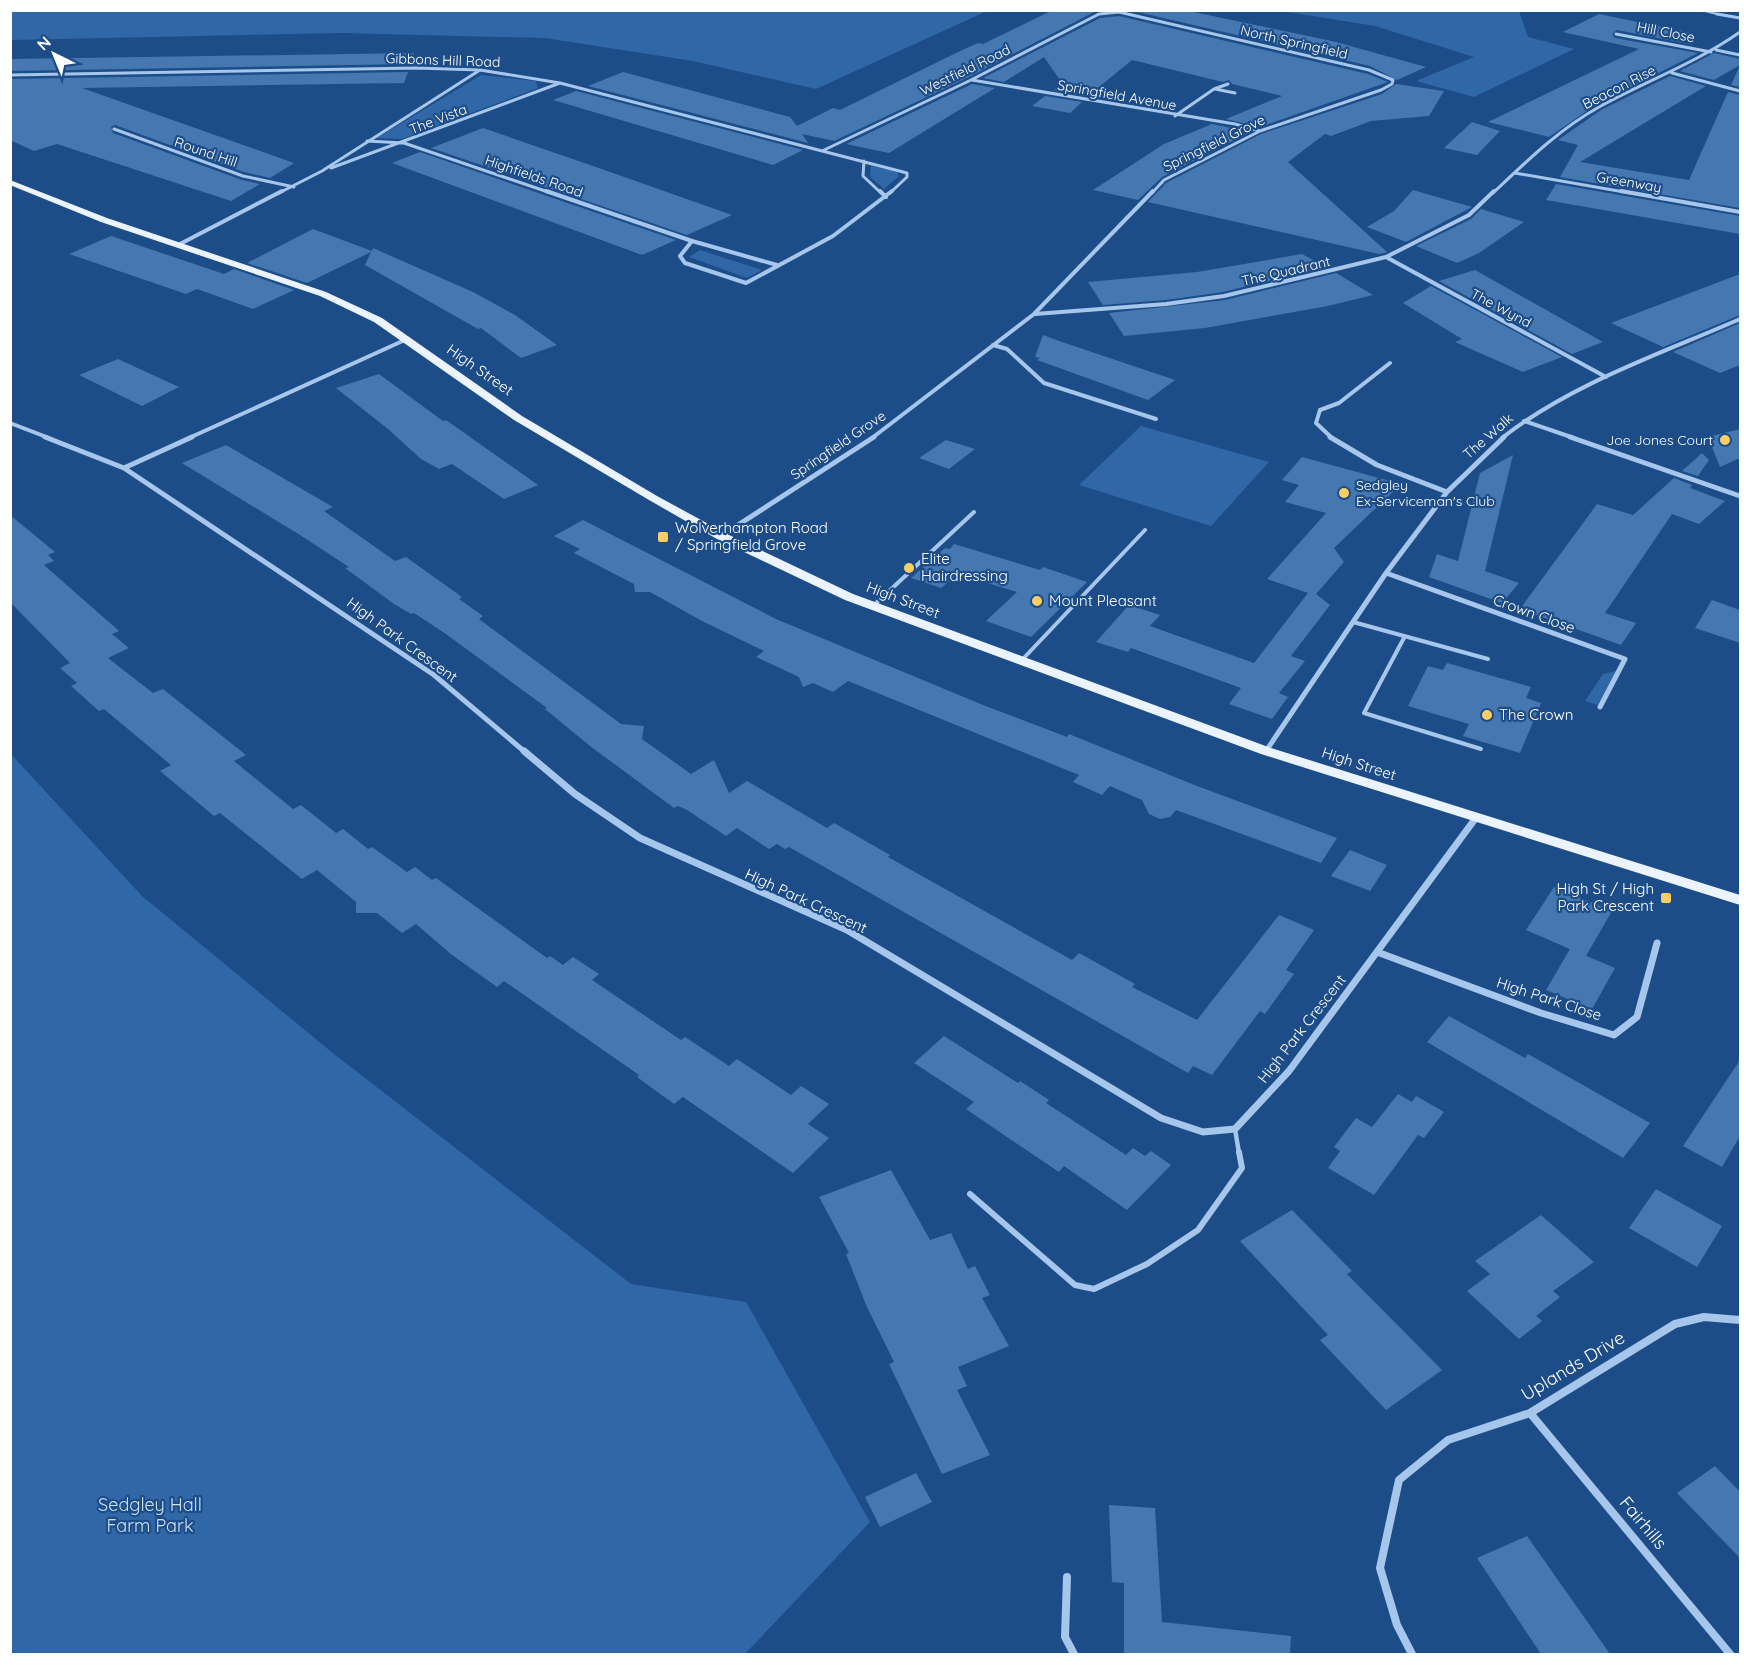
<svg xmlns="http://www.w3.org/2000/svg" width="1751" height="1665" font-family="Quicksand,sans-serif">
<rect width="100%" height="100%" fill="#1d4d88"/>
<path fill="#3067a6" d="M10 11 11 10 987 11 816 89 693 61 545 38 341 33 11 40Z
M1282 11H1519L1528 37 1574 49 1474 97 1416 81 1474 57 1375 26Z
M481 75 536 81 538 88 402 139 377 138Z
M871 166 897 172 899 176 884 189 870 177Z
M700 250 762 270 747 278 689 257Z
M1141 426 1269 462 1211 526 1079 485Z
M1616 671 1598 705 1585 701 1603 674Z
M10 753 142 896 334 1054 631 1284 746 1302 870 1522 745 1654H11Z"/>
<path fill="#4577b1" d="M1053 10H1098L969 77 834 141 802 134 808 143 588 86 623 72 790 117 797 126 833 108 840 110 956 53 978 43 983 44Z
M1129 10H1184L1336 42 1426 67 1397 80 1370 66Z
M1599 14 1691 33 1677 41 1694 45 1617 30 1612 34 1615 38 1698 53 1597 104 1549 137 1488 122 1639 49 1563 32Z
M1119 16 1368 74 1388 82 1260 127 1226 119 1282 96 1232 84 1229 80 1223 82 1132 60 1088 96 1054 90 1062 83 1044 57 1004 82 983 78 1100 18Z
M414 53 410 64 10 71V59Z
M1714 53 1740 59V87L1731 85 1740 65 1714 80 1680 71Z
M408 72 404 83 82 88 294 163 270 178 244 172 115 125 111 127 113 133 242 180 260 184 231 201 57 144 34 151 10 140V79Z
M1670 76 1706 86 1580 162 1689 180 1728 92 1740 95V208L1560 177 1578 145 1558 140 1601 110Z
M972 84 995 88 889 153 846 144Z
M1396 84 1444 91 1429 116 1371 121 1331 136 1325 134 1288 162 1387 252 1385 253 1379 254 1148 202 1166 183 1261 134 1382 94Z
M576 91 803 150 773 165 553 100Z
M1045 96 1082 102 1070 113 1032 106Z
M1472 122 1500 131 1477 155 1444 148Z
M1212 124 1250 132 1162 177 1138 200 1093 190 1164 144Z
M483 128 596 167 732 215 687 235 431 148Z
M420 152 544 195 676 240 642 255 392 163Z
M1556 184 1740 216V234L1546 200Z
M1413 190 1472 207 1406 242 1367 227 1394 211Z
M1481 209 1524 222 1479 253 1457 263 1416 246 1471 219Z
M313 229 372 251 373 248 473 292 515 315 557 345 521 358 481 328 478 329 365 265 371 252 307 283 247 263Z
M111 236 224 274 234 269 294 290 253 309 197 289 186 294 69 254Z
M1302 254 1326 267 1223 292 1166 300 1103 305 1088 282 1197 272Z
M1475 270 1603 342 1572 354 1439 281Z
M1336 273 1373 295 1328 306 1205 328 1124 336 1109 313 1225 300Z
M1740 274V315L1663 347 1611 323Z
M1431 286 1562 357 1523 372 1455 342 1462 339 1403 303Z
M1740 323V365L1720 373 1673 352Z
M1043 335 1062 342 1175 380 1148 400 1037 360 1040 358 1035 357Z
M118 359 179 387 142 406 79 375Z
M379 374 443 421 446 420 538 485 504 499 452 464 439 469 421 459 388 429 336 388Z
M1740 429V458L1720 467 1708 437Z
M946 440 975 449 949 469 919 458Z
M226 445 333 507 324 511 395 561 406 557 462 597 459 599 483 616 479 619 621 724 644 726 642 739 691 774 714 760 729 793 747 781 827 828 834 823 890 855 888 857 1072 960 1079 953 1135 984 1132 987 1197 1020 1279 915 1314 930 1286 970 1294 974 1265 1014 1260 1011 1212 1075 1193 1066 1188 1073 789 847 785 849 777 844 769 849 737 828 726 836 687 810 678 806 674 808 590 746 545 709 547 708 446 634 414 613 411 614 394 604 345 568 349 567 300 535 182 463Z
M1702 453 1709 460 1698 476 1682 471Z
M1513 455 1485 571 1519 583 1502 603 1429 577 1437 554 1458 561 1480 473Z
M1302 457 1401 484 1334 548 1344 562 1316 594 1330 605 1291 656 1305 661 1279 693 1288 697 1272 719 1229 704 1241 688 1131 648 1128 652 1096 642 1129 605 1160 615 1150 626 1254 663 1308 593 1267 579 1326 513 1285 502 1299 485 1282 480Z
M1674 478 1692 485 1690 488 1725 501 1699 524 1672 514 1605 613 1636 623 1621 645 1520 609 1597 504 1633 515Z
M10 515 55 552 48 555 54 561 44 565 119 631 112 634 129 648 108 658 153 693 163 689 246 755 234 761 293 809 301 805 336 833 343 829 368 849 372 847 407 872 415 867 432 880 436 878 547 958 550 956 563 965 573 957 599 974 592 980 681 1040 685 1037 729 1066 737 1059 791 1095 801 1086 829 1104 808 1124 829 1138 793 1173 683 1097 674 1104 637 1077 639 1075 504 981 497 987 452 955 416 924 402 933 377 913H356V902L317 870 302 879 220 813 214 816 160 771 171 765 104 709 99 711 71 686 77 683 60 668 70 663 10 602Z
M583 520 776 619 983 705 1067 737 1069 734 1197 786 1337 838 1321 863 1176 810 1170 817 1160 819 1149 814 1142 800 1110 786 1102 795 1073 782 1079 775 848 681 833 692 813 683 803 687 799 677 756 657 764 651 702 621 650 592H635L634 584 574 553 580 549 554 536Z
M954 544 1040 570 1043 567 1087 582 1031 637 986 621 1017 592 958 574 941 588 911 578 945 548 950 549Z
M1712 600 1740 610V643L1695 628Z
M1447 663 1531 687 1526 698 1541 703 1520 753 1463 736 1469 724 1408 706 1428 666 1443 670Z
M1350 850 1387 865 1370 891 1331 876Z
M1554 887 1612 911 1586 956 1526 930Z
M1570 949 1615 968 1592 1009 1546 990Z
M1449 1016 1525 1058 1528 1054 1650 1123 1623 1158 1427 1042Z
M944 1036 1018 1083 1020 1081 1049 1100 1046 1103 1126 1155 1133 1148 1145 1156 1151 1151 1171 1165 1127 1210 1064 1166 1059 1172 1004 1135 966 1109 974 1102 914 1063Z
M1740 1060V1136L1722 1167 1683 1146Z
M1398 1094 1412 1102 1416 1096 1444 1112 1424 1138 1418 1135 1374 1195 1328 1168 1340 1151 1334 1147 1356 1118 1372 1127Z
M891 1170 930 1240 951 1233 968 1269 975 1266 990 1295 982 1298 1009 1346 958 1367 967 1386 957 1390 990 1455 942 1474 889 1364 894 1362 867 1307 846 1254 849 1253 819 1197Z
M1656 1189 1722 1226 1697 1267 1629 1228Z
M1292 1210 1352 1271 1347 1274 1442 1370 1386 1410 1320 1340 1328 1335 1240 1241Z
M1541 1215 1594 1262 1553 1291 1560 1297 1536 1316 1542 1321 1519 1339 1467 1291 1490 1274 1475 1261Z
M1715 1466 1740 1492V1558L1677 1493Z
M916 1473 932 1502 880 1527 865 1497Z
M1109 1505 1155 1508 1162 1622 1291 1636 1290 1654H1124V1583L1112 1582Z
M1527 1536 1610 1654H1541L1477 1558Z"/>
<g fill="none" stroke-linecap="round" stroke-linejoin="round">
<path stroke="#a6c6ec" stroke-width="2" d="M1701 10 1717 14"/>
<path stroke="#a6c6ec" stroke-width="4" d="M873 606 974 512
M1353 622 1488 659
M1405 636 1364 713 1481 749
M1021 661 1145 530"/>
<path stroke="#a6c6ec" stroke-width="4.5" d="M1235 1129 1239 1153"/>
<path stroke="#a6c6ec" stroke-width="6" d="M970 1194 1075 1285 1094 1289 1147 1264 1198 1230 1242 1168 1239 1152"/>
<path stroke="#a6c6ec" stroke-width="3" d="M1717 14 1740 18
M1616 34 1711 52
M1716 50 1740 55
M1672 73 1740 91
M10 75 416 68 480 70 560 83 907 173V177L890 193
M972 80 1235 124 1260 131
M1215 89 1235 93
M1175 116 1214 89 1228 84
M114 129 243 176 294 187
M367 141 404 143 551 193
M822 151 971 80 1099 14 1119 12 1369 70 1393 80 1392 84 1381 90 1260 131 1164 180 1152 193
M864 161 863 176 881 193
M331 168 560 83
M1515 173 1630 193
M279 193 322 171 480 70
M1493 193C1527 161 1558 130 1599 107 1646 81 1696 63 1740 32"/>
<path stroke="#a6c6ec" stroke-width="4" d="M546 191 692 241 777 265
M880 191 886 197
M1621 191 1740 212
M692 241 680 256 685 263 746 283 833 236 892 191
M180 244 282 191
M1386 257 1606 377
M1035 314 1166 304 1224 296 1386 257 1469 215 1494 191
M993 345 1007 349 1044 383 1156 419
M1524 421 1574 438
M10 423 49 438
M189 438 407 339
M872 438 1034 314 1153 191
M1332 438 1316 423 1320 410 1339 403 1390 363
M1502 438C1571 384 1660 354 1740 319"/>
<path stroke="#a6c6ec" stroke-width="5" d="M45 437 124 468
M192 437 124 468 434 675 525 752
M1330 437 1377 465 1447 492
M1570 437 1740 496
M721 536 874 437
M1386 573 1625 659 1600 707
M1266 751 1386 573 1447 492 1504 437"/>
<path stroke="#a6c6ec" stroke-width="7" d="M524 751 575 794 640 838 847 930 1161 1118 1203 1132 1235 1129 1289 1071 1475 819
M1377 952 1541 1013 1614 1035 1637 1017 1657 943"/>
<path stroke="#a6c6ec" stroke-width="8" d="M1530 1413 1730 1654
M1067 1577 1065 1637 1074 1654
M1412 1654 1397 1625 1380 1568 1399 1480 1448 1440 1530 1413 1675 1324 1704 1317 1740 1320"/>
<path fill="#ebf3ff" fill-rule="evenodd" d="M10 180 107 218 326 292 382 318 522 416 657 496 725 533 853 594 1271 748 1740 895V905L1261 754 845 600 717 539 649 500 514 420 374 322 320 296 101 222 10 185Z"/>
</g>
<g fill="#fbce64" stroke="#1d4d88" stroke-width="2">
<circle cx="1725" cy="440" r="6"/>
<circle cx="1344" cy="493" r="6"/>
<rect x="657" y="531" width="12" height="12" rx="3"/>
<circle cx="909" cy="568" r="6"/>
<circle cx="1037" cy="601" r="6"/>
<circle cx="1487" cy="715" r="6"/>
<rect x="1660" y="892" width="12" height="12" rx="3"/>
</g>
<g text-anchor="middle" stroke-width="4.5" stroke-linejoin="round" paint-order="stroke">
<g font-size="14" fill="#fff" stroke="#1d4d88">
<text transform="translate(1666 32) rotate(11)" y="5">Hill Close</text>
<text transform="translate(1294 42) rotate(13)" y="5">North Springfield</text>
<text transform="translate(443 60) rotate(2)" y="5">Gibbons Hill Road</text>
<text transform="translate(965 70) rotate(-26)" y="5">Westfield Road</text>
<text transform="translate(1619 87) rotate(-27)" y="5">Beacon Rise</text>
<text transform="translate(1117 95) rotate(10)" y="5">Springfield Avenue</text>
<text transform="translate(438 119) rotate(-21)" y="5">The Vista</text>
<text transform="translate(1214 143) rotate(-26)" y="5">Springfield Grove</text>
<text transform="translate(206 152) rotate(19)" y="5">Round Hill</text>
<text transform="translate(534 176) rotate(19)" y="5">Highfields Road</text>
<text transform="translate(1629 182) rotate(10)" y="5">Greenway</text>
<text transform="translate(1286 271) rotate(-13)" y="5">The Quadrant</text>
<text transform="translate(1501 308) rotate(28)" y="5">The Wynd</text>
<text transform="translate(1488 436) rotate(-41)" y="5">The Walk</text>
<text transform="translate(838 445) rotate(-34)" y="5">Springfield Grove</text>
</g>
<g font-size="14" fill="#fff" stroke="#1d4d88" text-anchor="end">
<text x="1713" y="445">Joe Jones Court</text>
<text x="1356" y="490" text-anchor="start">Sedgley<tspan x="1356" dy="16">Ex-Serviceman's Club</tspan></text>
</g>
<g font-size="15" fill="#fff" stroke="#1d4d88">
<text transform="translate(480 370) rotate(35)" y="5">High Street</text>
<text transform="translate(903 600) rotate(21)" y="5">High Street</text>
<text transform="translate(1534 614) rotate(20)" y="5">Crown Close</text>
<text transform="translate(402 640) rotate(36)" y="5">High Park Crescent</text>
<text transform="translate(1359 764) rotate(18)" y="5">High Street</text>
<text transform="translate(806 901) rotate(25)" y="5">High Park Crescent</text>
<text transform="translate(1549 999) rotate(18)" y="5">High Park Close</text>
<text transform="translate(1302 1029) rotate(-52)" y="5">High Park Crescent</text>
</g>
<g font-size="15" fill="#fff" stroke="#1d4d88" text-anchor="start">
<text x="675" y="533">Wolverhampton Road<tspan x="675" dy="17">/ Springfield Grove</tspan></text>
<text x="921" y="564">Elite<tspan x="921" dy="17">Hairdressing</tspan></text>
<text x="1049" y="606">Mount Pleasant</text>
<text x="1499" y="720">The Crown</text>
<text x="1654" y="894" text-anchor="end">High St / High<tspan x="1654" dy="17">Park Crescent</tspan></text>
</g>
<g font-size="18" fill="#fff" stroke="#1d4d88">
<text transform="translate(1573 1366) rotate(-31)" y="6">Uplands Drive</text>
<text transform="translate(1643 1523) rotate(50)" y="6">Fairhills</text>
</g>
<g font-size="18" fill="#cbe0f8" stroke="#1d4d88">
<text x="150" y="1511">Sedgley Hall<tspan x="150" dy="21">Farm Park</tspan></text>
</g>
</g>
<rect width="1751" height="1665" fill="none" stroke="#ffffff" stroke-width="24"/>
<g transform="translate(54 54) rotate(317)" stroke="#1d4d88" stroke-width="4.5" paint-order="stroke">
<path d="M0-4.5L10 22L0 15L-10 22Z" fill="#ffffff"/>
<text y="-9" font-size="16" font-weight="bold" text-anchor="middle" fill="#ffffff">N</text>
</g>
</svg>
